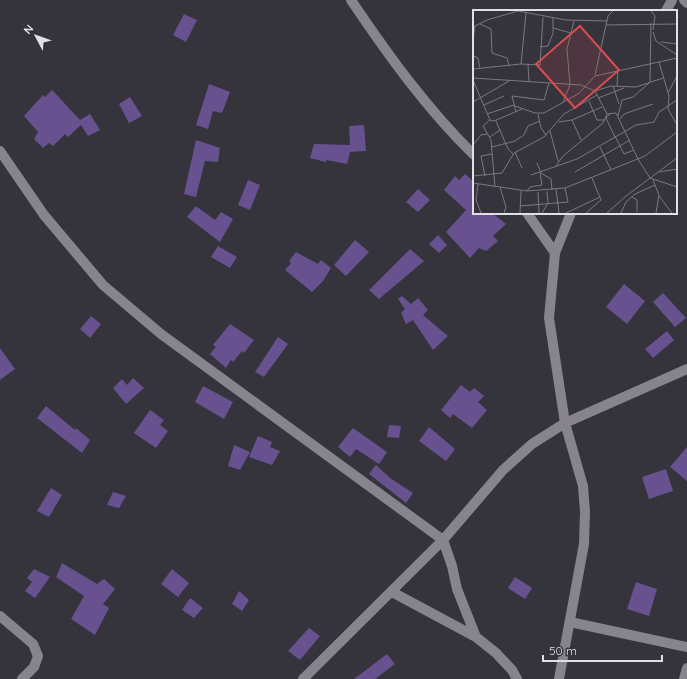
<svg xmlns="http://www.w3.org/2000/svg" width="687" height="679" font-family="Quicksand,sans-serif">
<rect width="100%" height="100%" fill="#35333c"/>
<path fill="#67528f" d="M184 14 197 20 186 42 173 35Z
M209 84 230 92 222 113 213 111 208 129 196 125Z
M52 90 80 120 90 114 100 130 88 136 81 125 68 137 65 134 53 146 49 143 43 148 34 139 38 132 24 116 43 95 45 97Z
M130 97 142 116 129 123 119 104Z
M364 125 366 151 350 152 347 164 326 160V162L310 158 314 144 350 145 349 126Z
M196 140 220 148 218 162 205 161 196 197 184 194Z
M465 174 474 182V213H492L506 224 493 236 498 241 486 251 479 248 470 258 446 232 466 210 444 190 455 176 459 180Z
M248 180 260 185 250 210 238 205Z
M418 189 430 200 418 212 406 202Z
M196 206 215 220 221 212 233 219 220 242 187 217Z
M438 235 447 245 439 253 429 244Z
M355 240 369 252 346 276 334 265Z
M218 246 237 257 230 268 211 257Z
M410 249 424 261 379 299 369 290Z
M296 252 318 264 321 260 331 268 323 281 312 292 285 270 291 263 289 261Z
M624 284 645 301 627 324 606 307Z
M663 293 686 318 675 327 653 302Z
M402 296 411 304 418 298 428 310 423 315 448 336 433 350 413 320 406 324 401 313 405 309 398 299Z
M91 316 101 324 90 338 80 329Z
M230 324 254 340 244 353 242 351 233 362 231 360 226 368 210 354 216 347 213 345Z
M667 331 674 340 653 358 645 349Z
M278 337 288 344 264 377 255 372Z
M0 348 15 369 0 380Z
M133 378 144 388 126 404 113 388 122 379 127 385Z
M461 385 470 392 474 388 484 396 478 402 487 410 472 428 453 414 450 418 441 410Z
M203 386 233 402 224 419 195 402Z
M46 406 75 430 76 428 90 440 82 453 37 418Z
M150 410 164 420 160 425 168 431 156 448 134 433Z
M389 425 401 426 399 438 387 437Z
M429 427 455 449 446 461 419 441Z
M353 428 387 452 379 464 356 449 350 457 338 447Z
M258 436 272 442 270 447 280 451 272 465 249 457Z
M234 445 250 452 240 470 228 466Z
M687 447V481L670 467Z
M376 465 390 478 413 493 406 503 369 474Z
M666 469 673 491 649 499 642 477Z
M51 488 62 495 49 517 37 511Z
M113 492 126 496 119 508 107 505Z
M62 563 97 584 104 579 115 589 103 604 109 608 95 635 71 619 84 596 56 577Z
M34 569 50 577 35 598 25 591 32 582 27 578Z
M172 569 189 583 178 597 161 584Z
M515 577 532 588 525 599 508 588Z
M636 582 657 589 649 616 627 609Z
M239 591 249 600 242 611 232 604Z
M190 598 203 608 194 618 182 610Z
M309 628 320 636 300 660 288 651Z
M387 654 395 664 375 679H354Z"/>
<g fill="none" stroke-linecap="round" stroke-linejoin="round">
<path stroke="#87848e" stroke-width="10" d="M351 0C388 55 427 109 474 155
M684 0 687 3
M666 11 672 0
M0 151 44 215 103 285 161 334 443 540 452 566 457 589 476 637 496 653 512 670 517 679
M527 213 555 253
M392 592 476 637
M0 616 33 644 38 656 34 667 22 679
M570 622 687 647
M303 679 443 540 503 470 532 444 565 423 687 369
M559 679 584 544 585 512 583 486 565 423 549 318 555 253 571 213
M684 679 687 668"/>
</g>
<g transform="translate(473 10)">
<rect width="204" height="204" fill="#35333c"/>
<path fill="none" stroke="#7a7880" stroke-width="1" d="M178 1 182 6 180 20M7 14 18 19 19 43 34 48 36 56M133 15 204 14M0 17 14 10 45 1 93 10 134 11M80 18 98 23M180 22 183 31 204 45M0 29 2 16M188 32 204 34M67 37 75 36 80 23V8M0 46 5 48 7 59M186 52 196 86 195 99 204 115M48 54 53 3M55 55 56 72M0 59 48 54 67 55 70 7M122 65 135 6 140 1M0 68 108 75 122 81 134 104M0 70 17 110 10 116 18 130 22 177M140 76 146 94M144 76 145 59M122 81 138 76 163 77 190 68M195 83 204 66M125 88 151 78M116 91 124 110H131M0 92 36 71M90 92 97 75 94 39 101 11M11 95 31 86M42 96 62 103H71L105 84 122 66 204 48M43 102 39 86 71 90 76 73M14 104 41 95M65 104 68 118 73 125M134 104 143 103 165 149 177 168 204 177M137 104 133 108 142 127M145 106 149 90 160 87 177 72 178 13M147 109 151 104 180 94M17 110 21 111 49 99M99 110 108 130M23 111 35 139 40 144M86 112 99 110 129 97M77 121 85 151M142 126 151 144 161 140M17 127 27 120M0 135 8 125 14 124M19 137 42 131 51 125 55 116 67 111M127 137 138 160M42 142 49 158M64 153 68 163 78 169 79 180M83 156 90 146 130 113 134 104M102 162 157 130M186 162 204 159M58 165 104 149 163 115 181 112 186 102 204 90M0 166 29 163 41 143 71 127 91 104 124 85M12 166 8 146 19 144M180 170 186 185 183 203M0 173 54 181 92 178 172 146 204 122M5 174 3 190 8 203M27 177 33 197 31 203M83 179 86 203M54 181 57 177 69 175 67 163M65 182 66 203M186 186 199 203M159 187 164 190V202M47 196 95 192 92 178M47 203 48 181M69 203 75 193 74 181M93 203 127 187M113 203 128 190 119 168M134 203 153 186 204 148M148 203 153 192 162 184 182 175"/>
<path fill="#d84d4e" fill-opacity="0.15" stroke="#d84d4e" stroke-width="2" d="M107 16 146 60 102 98 63 54Z"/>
<rect width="204" height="204" fill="none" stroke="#e2e0e6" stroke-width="2"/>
</g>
<g transform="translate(36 36) rotate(311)" stroke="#35333c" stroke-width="3" paint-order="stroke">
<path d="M0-3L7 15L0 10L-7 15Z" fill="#e2e0e6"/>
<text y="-6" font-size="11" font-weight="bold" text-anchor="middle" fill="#e2e0e6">N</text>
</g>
<path d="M543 655v6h119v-6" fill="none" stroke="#e2e0e6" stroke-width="2"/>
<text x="549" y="655" font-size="12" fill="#e2e0e6" stroke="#35333c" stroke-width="3" paint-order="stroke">50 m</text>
</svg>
